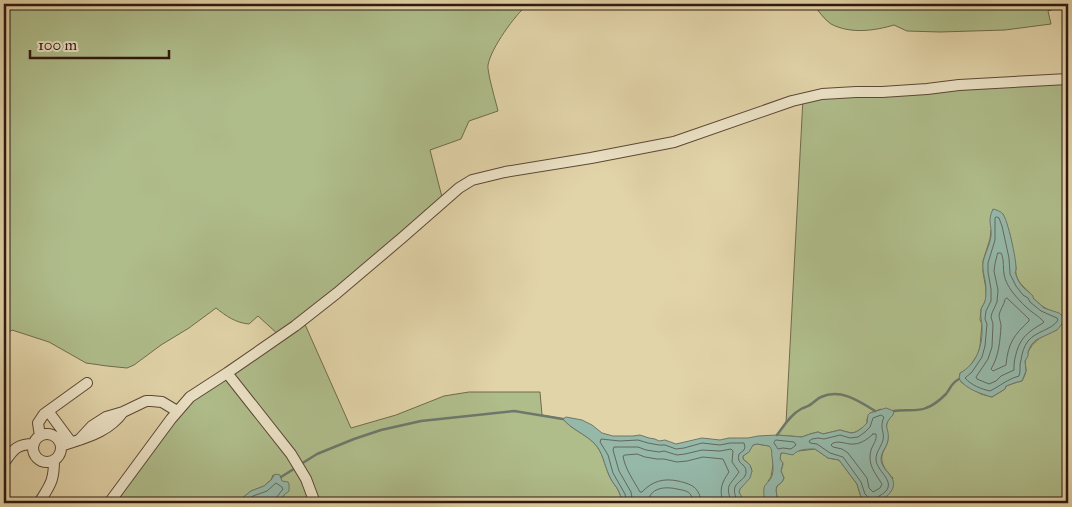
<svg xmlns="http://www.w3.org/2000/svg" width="1072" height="507" font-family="'IM FELL Great Primer',serif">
<rect width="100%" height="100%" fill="#e2d4a9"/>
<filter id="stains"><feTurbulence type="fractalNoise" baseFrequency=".004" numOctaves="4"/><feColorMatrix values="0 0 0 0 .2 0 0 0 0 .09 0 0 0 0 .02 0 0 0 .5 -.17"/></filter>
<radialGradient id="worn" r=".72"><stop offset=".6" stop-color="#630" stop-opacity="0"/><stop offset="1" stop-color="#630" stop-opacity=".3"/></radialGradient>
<path fill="#afbd8b" stroke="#706a4d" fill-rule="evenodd" d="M4 4H528C515 15 491 48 488 65 487 72 496 102 498 111L469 121 461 139 430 150 443 201 303 320 351 428 396 415 444 396 469 392H540L542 415 563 419C571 429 585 434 594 443 603 452 604 464 609 475 611 480 614 484 617 488 620 493 621 498 623 503H280L284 495 280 478 273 475 271 480 264 486 251 491 238 502 231 503H109L190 397 280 336 258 316 249 324C236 323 226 316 216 308L189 328 161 345 134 365 127 368 107 366 86 363 49 342 12 330 4 337Z
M812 4H1068V13L1063 6 1048 11 1051 24 1005 30 940 32 907 31 894 25C874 31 850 34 831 24 823 19 819 10 812 4Z
M1068 79V503H880V501L883 499 893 478C885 470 878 461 884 450 886 446 888 443 888 438 888 431 884 426 889 419L881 409 870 413 867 419V423L862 428 856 432 851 433 840 430 823 434 818 432 810 434 802 437 777 435 786 423 803 98ZM1003 214 1010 235 1016 268C1014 278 1022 286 1029 292 1034 297 1029 294 1034 299 1039 304 1044 308 1051 311L1057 330C1041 335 1028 344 1025 362 1025 364 1026 367 1026 370 1026 373 1024 377 1022 381 1016 382 1012 384 1006 386L1005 389 992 397 981 394 961 382 960 373 968 369 978 354 980 346 982 324 980 320 981 309 986 300V289L983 272V261L990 239 991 230Z
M757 444 769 446 772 449 773 465 771 477 768 481 777 497 776 490 777 486 782 482 784 478 781 471 783 464 780 459 781 453 815 449 828 458 839 460 857 484 861 497 866 503H740L742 502 739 492 740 489 752 471 750 465 743 459V456L748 452 753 445Z"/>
<path fill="#95b8a9" stroke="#6d786b" d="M993 209C997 210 1000 211 1003 214 1008 221 1016 258 1016 268 1016 274 1014 270 1016 275 1020 287 1025 288 1033 296V298L1044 308 1059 313 1066 319 1057 330 1036 340 1031 345 1028 352V356L1025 361 1026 371 1022 381C1016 382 1012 384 1006 386L1005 389 992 397C981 394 966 389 959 379L960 373C977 364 983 345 982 326 982 321 980 317 981 311 981 307 984 305 985 301 986 298 986 293 986 289 986 280 982 272 983 262 985 253 990 245 991 236 992 224 987 222 993 209Z
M886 408 894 411 893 415C881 427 890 427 888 440 887 447 881 452 881 459 881 471 899 477 892 490 889 495 885 498 880 501V503H866L861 497 857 484 839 460 828 458 815 449C807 449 798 449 793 455L783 453H781L780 459 783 463 781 471 784 478 782 482 777 486 776 490 777 497 775 500H770L764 497C763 483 765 487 771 478 774 472 773 464 772 457 771 452 773 450 769 446L757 444 753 445 749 452 743 456V459L750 465 752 471 750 478 740 489 739 492 743 499 742 502 740 503H684L681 501H675L671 498 664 499 656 503H623C621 498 620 493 617 488 614 484 611 480 609 475 604 464 603 452 594 443 585 434 571 429 563 419L566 417 582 420 592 425 602 433 613 436H633L640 435 649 438 655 439 659 441 665 440 676 444 702 438 720 440 729 438H748L758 436 777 435 802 437 810 434 818 432 823 434 840 430 851 433 856 432 862 428 867 423 868 415 870 413Z
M275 474 280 475 282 481 288 482 289 484V491L284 495 280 503H231L238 501 251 491 264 486 271 480Z"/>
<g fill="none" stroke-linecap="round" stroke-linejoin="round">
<path stroke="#63685c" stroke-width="1" d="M997 217 999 218 1002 226 1009 258 1010 274 1016 286 1023 295 1028 298 1030 302 1041 311 1057 318 1058 320C1052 330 1036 331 1028 341 1024 346 1022 353 1021 360 1019 366 1021 370 1019 376 1008 379 1000 386 990 391 981 389 971 385 965 378L972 372 982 357 985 346 987 324 985 319 986 311 991 301V289L988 272V263L995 240V218Z
M998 253H1001L1002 255C1004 261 1003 268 1004 274 1006 287 1017 298 1026 307 1031 312 1039 316 1044 322L1043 323C1026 333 1019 339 1015 358 1014 362 1014 366 1014 370L1001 376 996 381 989 384 977 379 976 377 988 359 992 347 993 324 991 317 992 313 997 302 998 290 994 271 995 264Z
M1007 298 1029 319V321C1014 335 1008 343 1006 365L993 371 991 369C999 356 1000 341 1001 326 1001 323 999 318 999 315 1000 310 1004 305 1005 300Z
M873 434H876C877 441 873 444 871 450 867 464 875 473 882 484L880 488 873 492 869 488 867 478 848 453 842 449 833 447 831 445 833 443C839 441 843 443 850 444 859 445 867 440 873 434Z
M776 440 794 442 796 445 791 449 783 448 778 449 774 443Z
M244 503 253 496 267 491 276 483 282 487 283 489 276 498 275 503
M627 503 625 494 613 473 608 455 600 442 601 439 620 441 638 440 648 443 659 445H665L676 449 684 448 702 443 720 445 730 443H744L745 447 744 450 739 454C736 465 746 463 746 471 747 479 737 481 735 487 733 493 737 498 737 503
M633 503 631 492 619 471 613 450 614 447H638L646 450 659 452 664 451 677 455 685 454 702 450 720 451 731 449 733 451 732 462 739 472C728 488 726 483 731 503
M648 503C649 488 664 486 677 489 687 491 692 491 693 503
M701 503C700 487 691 484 678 481 664 478 652 481 642 492H640C634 481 625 469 623 456L625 455 637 454 645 457 657 459H664L677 462 687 461 703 457 723 459 729 472C722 482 718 491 724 503
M870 503V499L865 494 861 482 843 457 830 453 817 444 810 443 809 441 812 439 818 438 824 439 840 435 850 438 858 437 865 432 870 427 873 418 881 415 884 417C879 428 885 432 883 440 881 447 876 452 876 459 876 471 895 480 886 491 883 494 879 496 876 498L875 503"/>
<path stroke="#6d786b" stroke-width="2.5" d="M894 411C904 409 918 412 926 408 932 406 941 399 946 394 951 388 951 383 959 379
M777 435C784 426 790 415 801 409 803 408 806 407 808 406 813 404 816 399 821 397 840 388 859 401 875 411
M301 464 317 454 354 439 381 430 421 421 514 411 563 419
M281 477 297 467"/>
<g stroke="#5d4736" stroke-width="12">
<path id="minor" d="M227 373 291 454 306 479 315 503
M48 411 71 442
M33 448a14 14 0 1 1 28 0a14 14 0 1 1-28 0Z
M40 436 38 423 44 414 87 383
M79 440 92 426 106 417 123 412 146 401H151L162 402 177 411
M61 446C84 438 108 433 123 412
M4 463C13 450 16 444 34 444
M39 503C50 485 54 482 54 460
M109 503 171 419 190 397 227 373 295 326 337 293 403 237 459 188 472 180 505 172 591 158 674 142 792 101 822 94 856 92H882L927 89 959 85 1068 79"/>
</g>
<use href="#minor" stroke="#ece3c7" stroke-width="10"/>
</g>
<rect width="1072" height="507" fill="none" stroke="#e2d4a9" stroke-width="20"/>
<rect x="5" y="5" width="1062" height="497" fill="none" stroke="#31180f" stroke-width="2.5"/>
<rect x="10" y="10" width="1052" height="487" fill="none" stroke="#31180f"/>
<path d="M30 50v8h139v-8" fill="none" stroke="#31180f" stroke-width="2.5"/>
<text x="38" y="50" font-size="15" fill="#31180f" stroke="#ece3c7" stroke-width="4" paint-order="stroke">100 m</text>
<rect width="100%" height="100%" filter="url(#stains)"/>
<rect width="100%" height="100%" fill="url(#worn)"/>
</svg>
